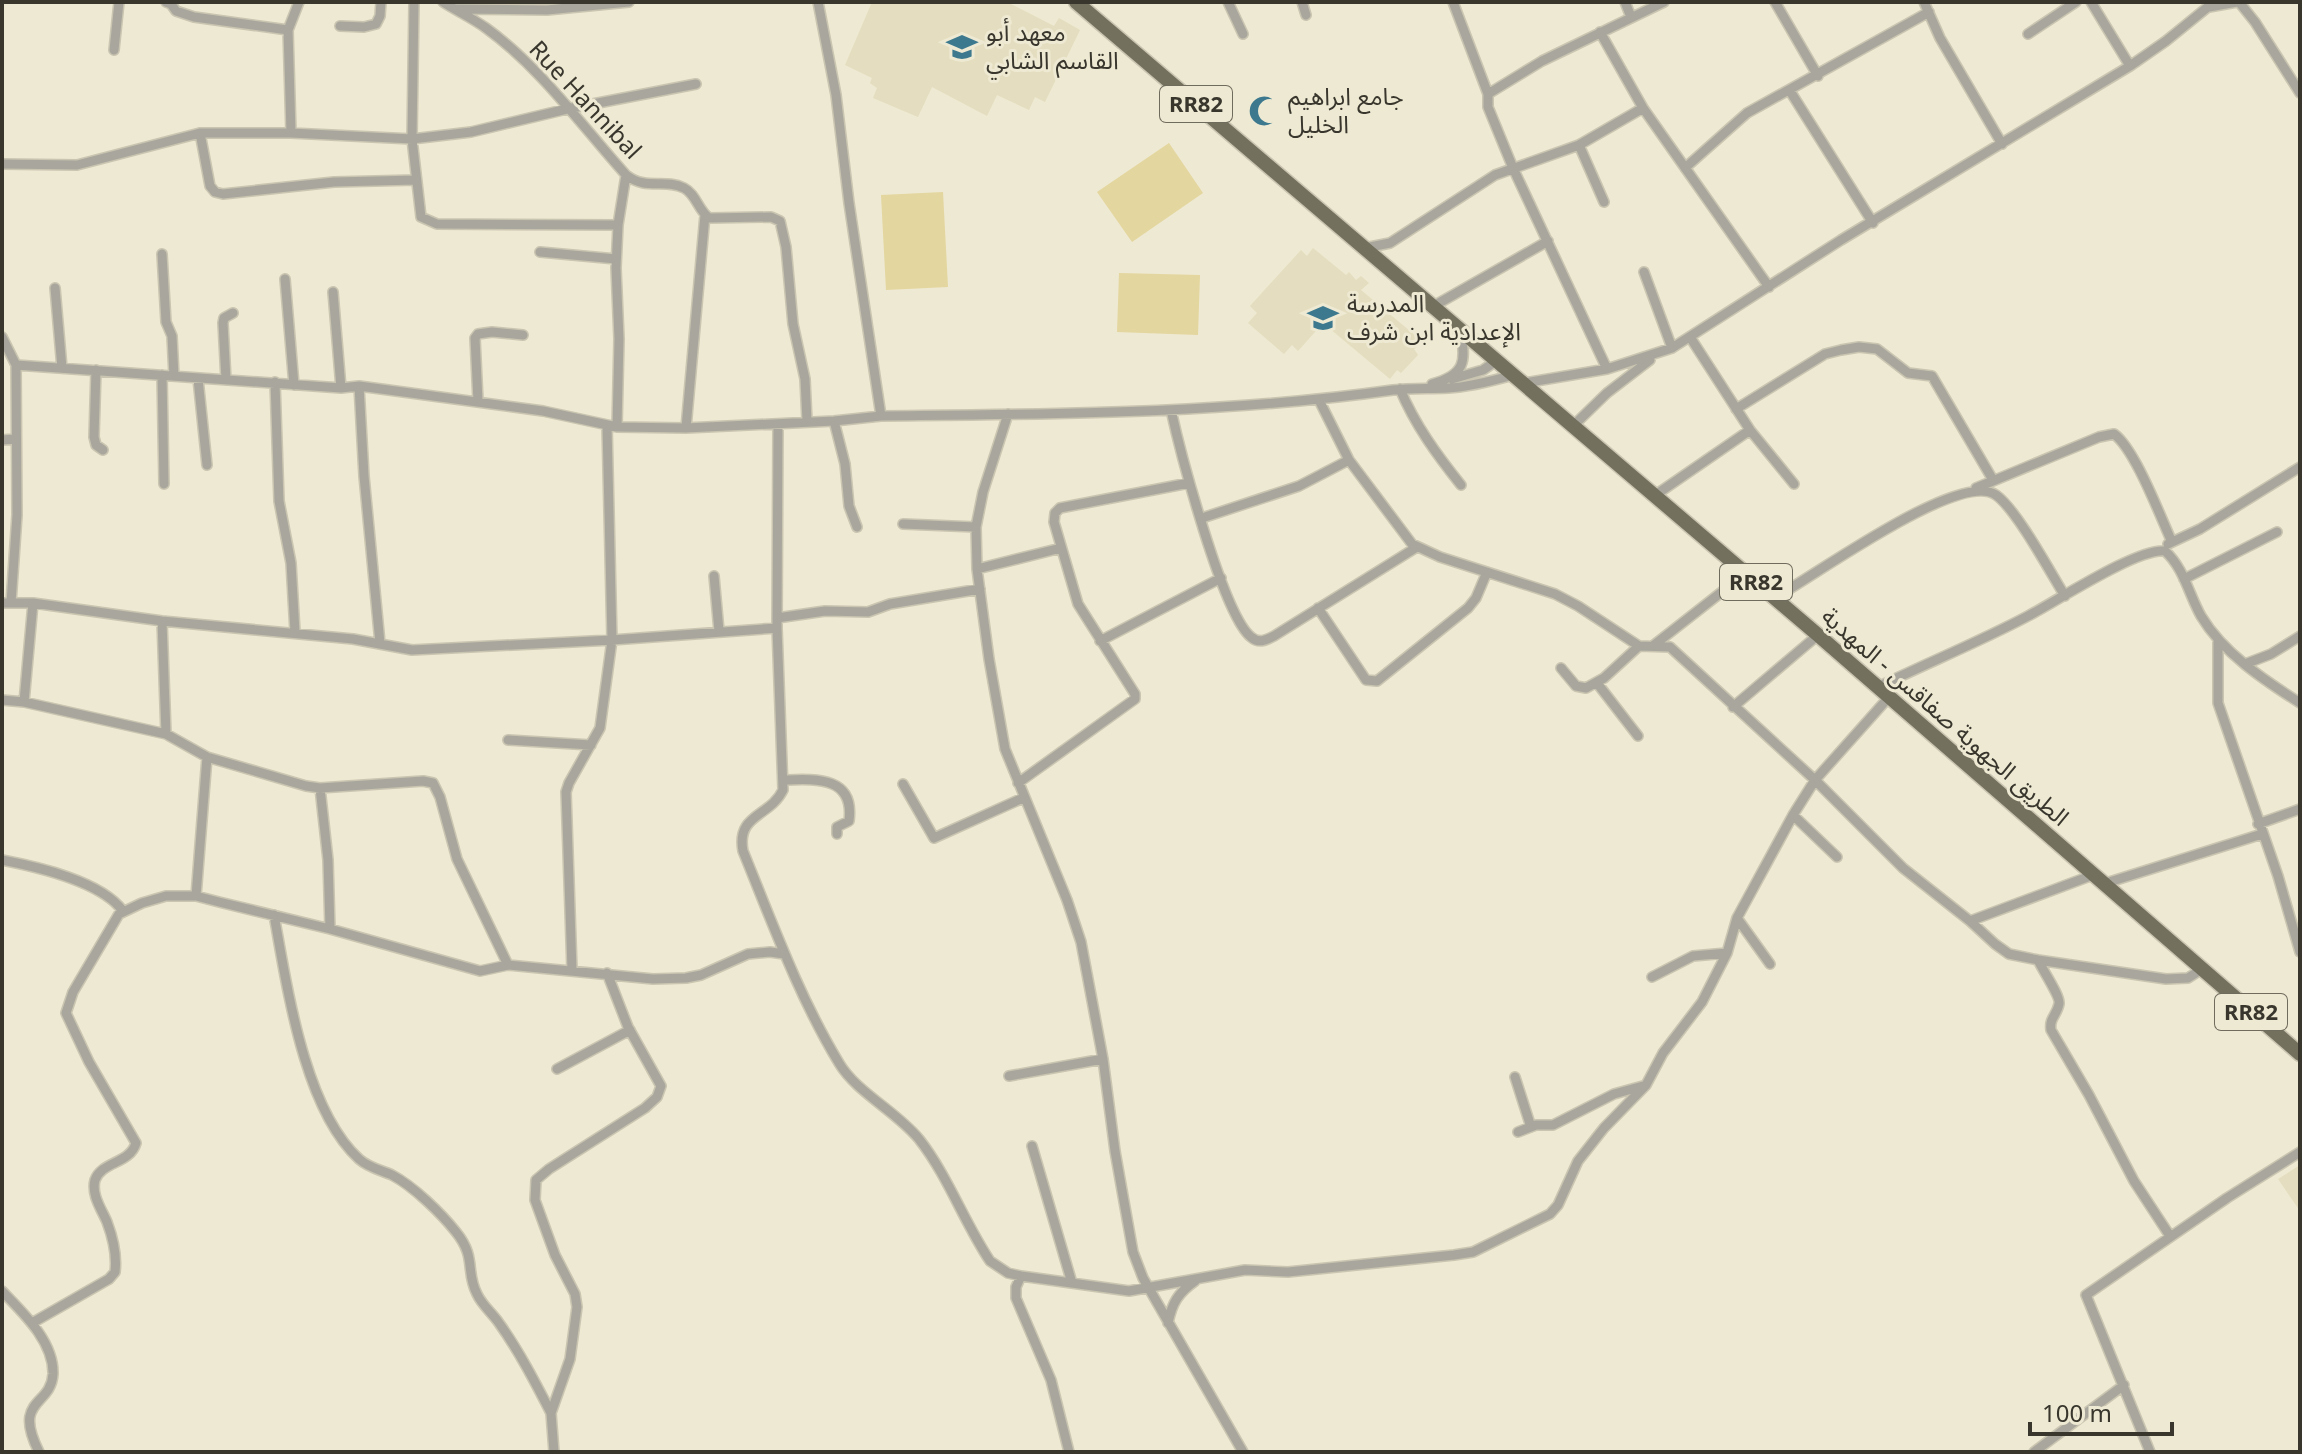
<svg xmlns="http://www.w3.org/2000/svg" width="2302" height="1454" font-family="'Noto Sans','Noto Sans Arabic',sans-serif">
<rect width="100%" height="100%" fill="#eee9d2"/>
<path fill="#e4ddbf" d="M872 2H1007L1054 26 1059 18 1080 30 1045 102 1035 97 1029 110 997 95 987 116 932 87 918 117 873 98 877 88 870 83 872 78 845 65Z
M1313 248 1346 275 1349 272 1356 280 1361 276 1369 283 1361 290 1423 342 1414 349 1418 355 1401 373 1397 370 1390 379 1323 323 1298 351 1292 345 1284 354 1248 323 1257 313 1250 306 1301 250 1307 256Z
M2300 1165V1211L2278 1179Z"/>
<path fill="#e4d69f" d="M1169 143 1203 193 1132 242 1097 192Z
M943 192 948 287 886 290 881 195Z
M1119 273 1200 275 1198 335 1117 332Z"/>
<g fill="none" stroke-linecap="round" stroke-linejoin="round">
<g stroke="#cac5b1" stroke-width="12">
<path id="minor" d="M166 2 171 4 176 11 194 17 288 30
M414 2 412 139 421 217 437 224 618 225
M443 2C457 11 472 18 486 28 540 67 582 126 626 175 647 191 664 178 684 188 696 194 698 210 709 218L771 217 780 221 786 247 793 324 805 379 807 421
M818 2 836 95 849 203 881 416
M1228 2 1243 34
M1302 2 1306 15
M1453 2 1488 94V107L1513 168 1607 369
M1625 2 1631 17
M1775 2 1818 76
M1924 2 1940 38 2002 144
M2091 2 2130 66
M2239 2 2255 22 2300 93
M2209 7 2237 2
M457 9 547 10 629 2
M340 26 364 27 376 24 380 16 381 2
M1600 32 1643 108 1769 287
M2028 34 2076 2
M114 50 119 2
M1790 91 1873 223
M1488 94 1542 61 1664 2
M200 133 210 186 215 192 223 194 334 182 416 180
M291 133 288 30 299 2
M1579 145 1604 202
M2 164 77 165 200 133H291L412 139 471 132 567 109 696 84
M1685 168 1747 113 1929 12
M1365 248 1390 243 1495 175 1579 145 1643 108
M540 252 616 259
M162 254 166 322 172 336 174 376
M1644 272 1672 348
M285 279 294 385
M55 288 62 368
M333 292 341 388
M1432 307 1548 241
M2 337 16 365 17 515 11 603
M1690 337 1750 430 1794 484
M16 365 341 388 359 386 543 411 617 427 686 428 834 421 881 416C1052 414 1223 414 1393 390 1411 388 1429 389 1448 388 1470 387 1492 381 1513 375
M96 370 94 437 96 445 103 450
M162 375 164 484
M198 379 207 465
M1452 379 1483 370 1496 361
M226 380 223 323 224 318 233 313
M275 382 279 501 291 563 295 632
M1524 383 1607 369 1672 348 1841 240 2130 66 2166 41 2214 2
M1432 384C1465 375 1467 361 1460 331
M359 386 364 476 380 643
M1400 389C1415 425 1437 455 1461 485
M1319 400 1349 460 1412 544 1440 557 1555 594 1578 606 1639 646 1670 647 1815 780 1903 868 1970 921 1995 944 2009 954 2038 960 2166 979 2188 978 2202 969
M478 401 475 338 478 334 492 332 523 335
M1736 409 1825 354 1841 350 1859 347 1877 349 1908 373 1932 376 1993 480
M1171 410C1180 451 1223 615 1251 637 1259 644 1266 640 1274 636L1417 547
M1008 414 983 492 976 527 977 569 989 659 1005 749 1067 900 1081 942 1103 1059 1115 1151 1133 1252 1143 1278 1243 1452
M834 421 845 464 849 506 857 527
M778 424 777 628 783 790C770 817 736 814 743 851 772 922 799 997 839 1063 856 1092 896 1111 919 1139 948 1176 964 1222 990 1261L1008 1273 1021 1276 1129 1291 1245 1270 1288 1272 1454 1255 1473 1252 1550 1214 1558 1205 1578 1161 1604 1128 1646 1085 1663 1053 1702 1002 1727 953 1737 918 1793 815 1815 780 1889 697
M1574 425 1607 393 1650 360
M617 427 619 339 616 268 618 225 626 175
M686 428 705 215
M2 440 15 439
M1976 488 2099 437 2114 434C2135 449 2160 516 2172 542
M1654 496 1750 430
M1202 518 1299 486 1349 460
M903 524 976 527
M2168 544 2200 529 2300 467
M977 569 1061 548
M714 576 719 631
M2184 579 2277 532
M1774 598C1812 578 1960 469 1996 495 2017 510 2050 572 2065 596
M2 603H33L162 621 353 639 412 650 612 640 777 628
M1318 608 1366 680 1377 681 1468 608 1476 598 1487 572
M777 618 825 611 868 612 890 604 980 589
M162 621 166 734
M2218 639V703L2278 876 2300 952
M1100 641 1221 578
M1654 645 1746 573
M2245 664 2271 654 2300 636
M1561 668 1576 686 1586 688 1604 678 1639 646
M1597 683 1638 736
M1878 687C1927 663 1979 642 2028 616 2057 601 2137 548 2165 551 2184 568 2189 595 2201 616 2223 653 2264 680 2300 703
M2 700 24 702 166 734 207 757 306 786 320 788 423 781 433 783 440 797 457 859 508 965
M24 702 33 603
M1733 707 1818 635
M508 740 591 745
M784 780C815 779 855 776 849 821L837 827V834
M1018 783 1135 699V694L1078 604 1054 522 1055 513 1060 508 1189 483
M903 784 934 838 1023 798
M320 788 328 860 330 929
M1793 815 1837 857
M2258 824 2300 809
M2 860C38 867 101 881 123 911
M2103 884 2262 834
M196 896 207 757
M274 915C287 986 304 1109 359 1159 369 1168 381 1170 392 1175 413 1186 441 1213 456 1232 477 1258 465 1271 477 1294 482 1305 492 1313 499 1323 519 1351 535 1382 551 1413
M1737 918 1770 964
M1970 921 2093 875
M2038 960C2042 969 2061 997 2059 1004 2057 1015 2049 1018 2051 1030L2089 1095 2134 1181 2170 1236
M572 970 566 792 569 783 600 728 612 640 607 426
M1652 977 1693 956 1727 953
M557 1069 630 1030
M1009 1076 1103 1059
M1515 1077 1531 1127
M1518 1132 1536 1125H1553L1614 1094 1643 1086
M1032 1146 1072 1283
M1021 1276 1016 1287V1298L1051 1380 1069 1452
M2 1291C22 1312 54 1341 53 1374 51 1407 12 1398 39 1452
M32 1323 109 1279 115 1272C117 1256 113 1238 107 1222 102 1210 91 1195 95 1180 102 1161 130 1164 136 1143L89 1062 66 1013 73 992 119 914 142 903 166 896H196L219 902 330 929 480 971 508 965 653 979 686 978 701 975 748 954 770 952 784 954
M1168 1323C1172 1303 1178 1293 1195 1281
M554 1452 551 1413 570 1359 577 1307 575 1294 555 1255 535 1200 536 1180 549 1169 645 1108 657 1097 661 1086 628 1027 607 973
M2034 1452 2124 1385
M2150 1452 2086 1295 2227 1198 2300 1152"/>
</g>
<g stroke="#cac5b1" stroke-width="17">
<path id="primary" d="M1076 2 1818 635 2300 1054"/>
</g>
<use href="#minor" stroke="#a9a79d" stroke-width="9"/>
<use href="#primary" stroke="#74705e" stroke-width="14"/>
</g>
<defs>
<g id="school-bare" transform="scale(2.4)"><path d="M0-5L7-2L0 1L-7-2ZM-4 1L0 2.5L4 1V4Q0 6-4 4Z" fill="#3c798f" stroke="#eee9d2" stroke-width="2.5" paint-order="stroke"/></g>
<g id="mosque-bare" transform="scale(2.4)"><path d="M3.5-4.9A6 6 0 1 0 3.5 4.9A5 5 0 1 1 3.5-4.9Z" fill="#3c798f" stroke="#eee9d2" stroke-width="2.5" paint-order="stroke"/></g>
</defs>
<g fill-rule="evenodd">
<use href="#school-bare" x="962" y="47"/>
<use href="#mosque-bare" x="1264" y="111"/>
<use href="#school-bare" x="1323" y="318"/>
</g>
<g text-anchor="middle" stroke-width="6" stroke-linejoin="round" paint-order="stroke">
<g fill="#eee9d2" stroke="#6f6c5e" stroke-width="2">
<rect x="1160" y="86" width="72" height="36" rx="6"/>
<rect x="1720" y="564" width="72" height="36" rx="6"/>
<rect x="2215" y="994" width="72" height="36" rx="6"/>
</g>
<g font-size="22" font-weight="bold" fill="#38362d">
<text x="1196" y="112">RR82</text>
<text x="1756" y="590">RR82</text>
<text x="2251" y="1020">RR82</text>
</g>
<g font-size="24" fill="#38362d" stroke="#eee9d2" text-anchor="start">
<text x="986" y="41">معهد أبو<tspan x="986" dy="28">القاسم الشابي</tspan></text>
<text x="1288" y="105">جامع ابراهيم<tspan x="1288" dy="28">الخليل</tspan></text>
<text x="1347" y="312">المدرسة<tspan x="1347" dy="28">الإعدادية ابن شرف</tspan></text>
</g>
<g font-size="24" fill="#38362d" stroke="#eee9d2">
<text transform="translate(585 100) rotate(47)" y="8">Rue Hannibal</text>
<text transform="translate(1945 717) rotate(41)" y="8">الطريق الجهوية صفاقس - المهدية</text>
</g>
</g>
<rect width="2302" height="1454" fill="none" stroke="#38362d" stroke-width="8"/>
<path d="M2030 1422v12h142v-12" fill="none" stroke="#38362d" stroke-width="4"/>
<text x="2042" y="1422" font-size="24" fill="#38362d" stroke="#eee9d2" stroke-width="6" paint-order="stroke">100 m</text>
</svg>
